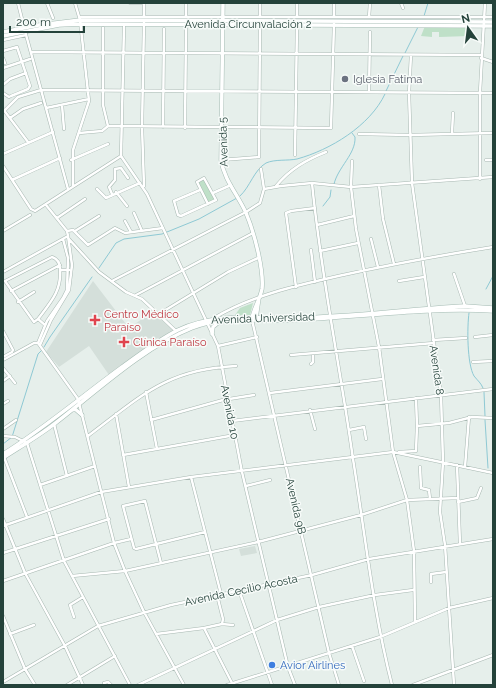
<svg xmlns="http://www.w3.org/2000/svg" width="496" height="688" font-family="Raleway,sans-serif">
<rect width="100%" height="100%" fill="#e6efeb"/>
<path fill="#d4dfda" d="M93 281 129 328 152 312 173 330 109 375 89 346 59 367 46 352Z
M255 546 257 553 241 556 239 549Z"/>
<path fill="#bfe0c8" d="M425 26 469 27V36L439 37V32H432V37L421 36Z
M205 179 215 200 208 203 198 182Z
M253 303 250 315H235L240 308Z"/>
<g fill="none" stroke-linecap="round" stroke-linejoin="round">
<path stroke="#8ec9d4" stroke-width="1" d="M424 16 428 3
M405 53 418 27
M386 91 403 56
M334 184C338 167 356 154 355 137L352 133
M240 196C250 187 254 170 266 163 275 159 287 161 297 159 330 150 370 126 385 94
M323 206 330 197 331 190
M99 268 116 243 124 239 162 234 199 219 237 198
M486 289 493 276
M469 313C467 327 467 364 474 376 478 381 481 383 483 388
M44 347 50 337 92 277
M484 392 485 416
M485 420 488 468
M3 444 12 437 38 354 42 350"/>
<g stroke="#a8b8b2" stroke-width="3.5">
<path id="street" d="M18 3 24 27
M47 3 53 18
M130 3H144
M144 3V16
M186 3V16
M260 3V16
M401 3 403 8
M297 16V3
M79 17H493
M334 17V3
M369 17 370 3
M103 28V105L108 126
M25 31 68 189
M3 40 26 35
M3 51 17 47 30 86 28 89 11 96 9 97 3 93
M31 52 482 55
M411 55 409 93 412 183 441 394 443 462 440 512 445 545 454 685
M3 58 5 63
M481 58 493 62
M3 68 30 59
M3 85 10 79 26 73
M369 92 370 32
M62 105 64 129
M46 108 89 99
M3 109 28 142
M5 110 18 97 41 90 493 93
M10 118 23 109 41 103
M108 126 331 128 334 24
M163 127 164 29
M185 128 186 29
M79 133 102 131 108 126
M452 133 453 113
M359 134 410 135 493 133
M3 154 53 132
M295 155 297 25
M121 156 147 194 218 346 242 472 288 667 295 685
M121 156 124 27
M71 160 108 144
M221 160 259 157 260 25
M486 160H493
M352 161 351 187 356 229 379 347 393 452 407 500 414 551 415 622
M3 166 31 209 35 211 121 156
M261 169 264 189
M480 179V92L485 3
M12 180 60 158
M312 183C321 276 340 366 353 459 365 534 373 611 392 685
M379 185 383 219 394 264
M73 186V150L89 101 80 20 75 3
M144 186 142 127 144 23
M276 186C290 169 306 160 326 152
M97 189 106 198 140 183
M200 190 174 201 178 215 181 216 216 200 204 178 197 182 208 204
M116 192 127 206
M213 193 231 185
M112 194 109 187 115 180V169L121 168 128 178
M134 213 142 231
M57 218 85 199
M125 221 131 232
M317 225 354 216
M3 231 30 215
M67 231 73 230 88 245 115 228 125 233 163 228
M75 231 99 216
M68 238 99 272 126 292 142 299 176 331
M371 239 378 267
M311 250 315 282
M320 251 358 243
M52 257C58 259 60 263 60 269 62 291 50 303 38 319L34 322 5 281Z
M60 270H69
M3 272 68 236 67 231 46 205
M454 274 465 306
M112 281 246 212 260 203 264 189 281 186 312 183 351 187 493 177
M399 281 424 277
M296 287 286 213 291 211 315 208
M11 291 60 265
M136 295 253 233
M18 302 34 292
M159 314 228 272 258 258
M214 318C252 295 299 285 343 275 393 264 443 255 493 247
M38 319 45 325
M252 320 329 653 339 685
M3 331 13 350 12 352 3 357
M475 337 493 335
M433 340 466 338
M38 343 78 399 114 543 125 571 144 612 184 685
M38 343 47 321 63 298 67 290 68 258 63 239
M40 345 51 320 69 290 72 265 68 236
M218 346 257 337
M291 355 434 343
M3 360 34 343H38
M473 362 493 361
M311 364 313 362V353
M3 368 15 383
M3 381 10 376
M146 392 157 449
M270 393 382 379
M416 398 417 426
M3 404 8 401
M310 410 315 429
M116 414 129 487
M151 420 223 400 254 395
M232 421 493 389
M54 424 67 476
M3 429 16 420
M349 430 364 427 366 439
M3 436 15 437 27 443 64 561 130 685
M88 436C140 397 166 369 236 366
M399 452 416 451 417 426 449 423 472 417 493 418
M123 455 235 435
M4 457 27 517
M457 465 460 544
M420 467 421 488 429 490 430 499
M465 467 469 417
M191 477 221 594
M40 485 95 466
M246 486 270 480
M458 502 477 498 481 488
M3 519 25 573 65 646 83 685
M3 526 101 492 191 477 393 452 493 473
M3 553 109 519
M161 563 145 501 123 506 134 548 136 549 205 532
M72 576 125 571 258 542 361 515 407 500 458 498
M3 581 114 543 131 539
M431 582V574L446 572
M239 590 272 685
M3 616 25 669 35 685
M74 617 70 605 83 597
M222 624 233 625
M204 628 233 685
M10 634 34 625
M156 634 204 628 222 624 223 619 217 595
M352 646 364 681
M3 682 98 626 171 605 312 575 369 559 493 539
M104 683 108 682 111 685
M67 685 115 656
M138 685 277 620 319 607 375 595 413 590
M227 685 380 637 449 608 493 598
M413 685 493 655"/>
</g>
<g stroke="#a4bbb3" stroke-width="4.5">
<path id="secondary" d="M223 3 221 160C224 180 238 195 246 213 254 232 264 269 262 289 260 299 254 308 252 318
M3 32 39 25 80 20 493 22
M3 36 59 25 81 24 493 26
M256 318 259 298
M212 334 213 327 219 322
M72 410 75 409 82 415
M3 454C45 428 82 396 122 367 140 354 158 340 178 330 217 312 252 319 293 318 351 317 408 309 465 306L493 308
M3 458C20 447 37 437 53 425 96 392 142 348 192 328 224 315 260 322 294 320 360 317 427 307 493 311"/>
</g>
<use href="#street" stroke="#fff" stroke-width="2.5"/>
<use href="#secondary" stroke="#fff" stroke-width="3.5"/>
</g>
<circle fill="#6b7280" stroke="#f7fbf9" stroke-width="1.5" cx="345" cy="79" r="4"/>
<g fill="#e0444e" stroke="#f7fbf9" stroke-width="1.5">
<path d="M93 314h4v4h4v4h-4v4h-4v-4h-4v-4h4z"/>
<path d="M122 336h4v4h4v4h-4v4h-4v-4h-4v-4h4z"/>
</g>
<circle fill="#3f7fe0" stroke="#f7fbf9" stroke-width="1.5" cx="272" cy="665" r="4"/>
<g text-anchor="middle" stroke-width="3" stroke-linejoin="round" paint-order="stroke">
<g font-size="11" fill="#24423a" stroke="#f7fbf9">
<text x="248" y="28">Avenida Circunvalación 2</text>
<text transform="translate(223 142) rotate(-92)" y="4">Avenida 5</text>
<text transform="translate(263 318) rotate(-2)" y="4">Avenida Universidad</text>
<text transform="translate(437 370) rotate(82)" y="4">Avenida 8</text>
<text transform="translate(230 412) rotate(79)" y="4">Avenida 10</text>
<text transform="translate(296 506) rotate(77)" y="4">Avenida 9B</text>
<text transform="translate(241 590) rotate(-12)" y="4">Avenida Cecilio Acosta</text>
</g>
<g font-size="11" fill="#5b616d" stroke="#f7fbf9" text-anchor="start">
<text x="353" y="83">Iglesia Fatima</text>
</g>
<g font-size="11" fill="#be3a42" stroke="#f7fbf9" text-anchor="start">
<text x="104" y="318">Centro Médico<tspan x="104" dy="13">Paraíso</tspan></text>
<text x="133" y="346">Clínica Paraíso</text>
</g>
<g font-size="11" fill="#366cbe" stroke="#f7fbf9" text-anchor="start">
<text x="280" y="669">Avior Airlines</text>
</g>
</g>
<rect width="496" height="688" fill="none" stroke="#24423a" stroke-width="8"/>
<g transform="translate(468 28) rotate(346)" stroke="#f7fbf9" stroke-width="3" paint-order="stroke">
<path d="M0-3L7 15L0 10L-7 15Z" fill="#24423a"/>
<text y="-6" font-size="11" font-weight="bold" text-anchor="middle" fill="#24423a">N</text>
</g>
<path d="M10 26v6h74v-6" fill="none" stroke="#24423a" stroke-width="2"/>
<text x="16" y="26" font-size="12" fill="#24423a" stroke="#f7fbf9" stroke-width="3" paint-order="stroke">200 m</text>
</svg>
